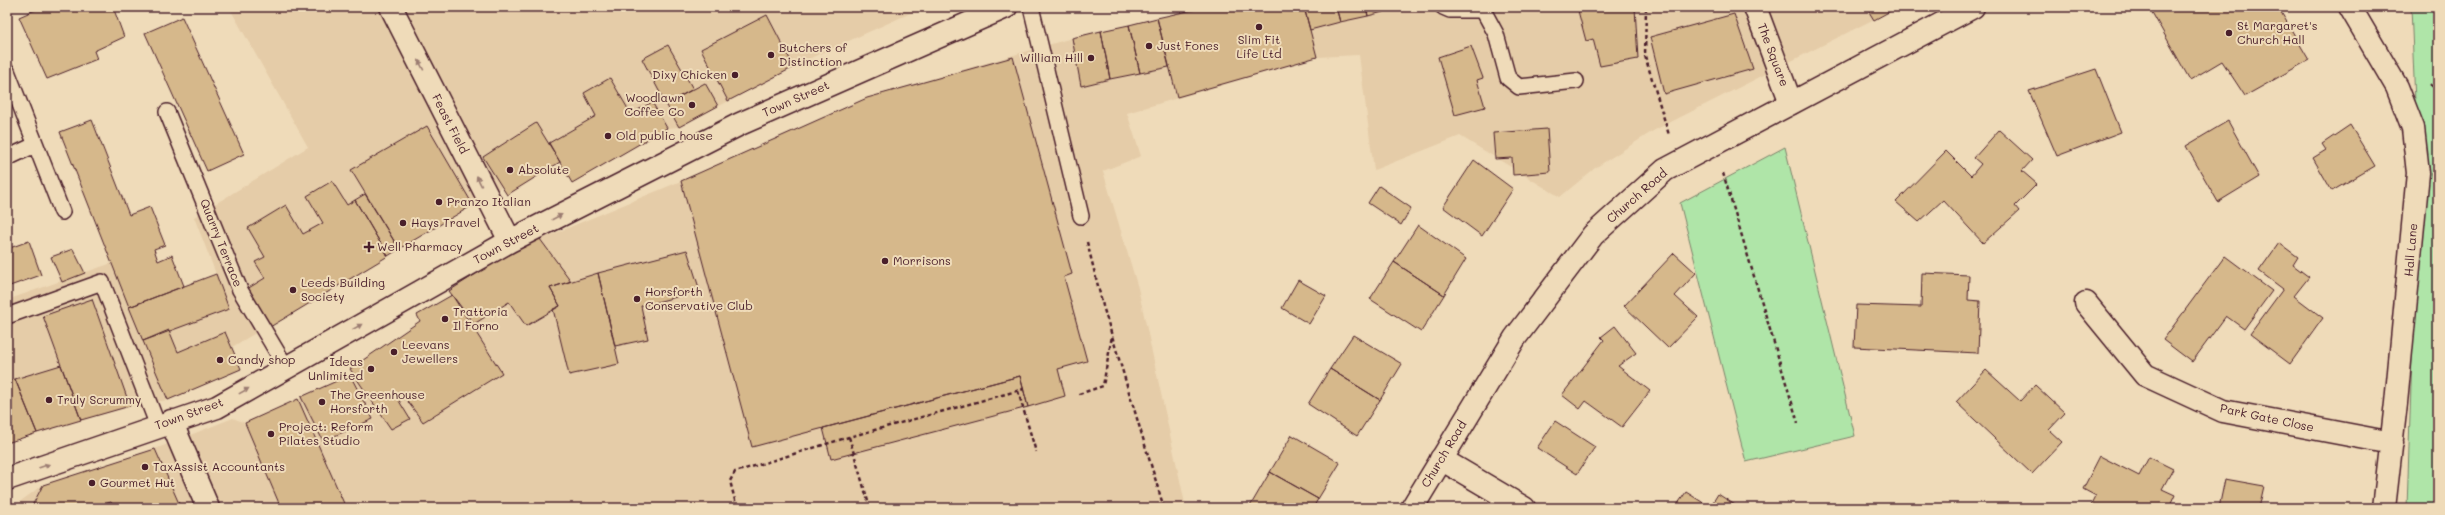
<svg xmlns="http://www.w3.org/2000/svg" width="2445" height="515" font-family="Mali,sans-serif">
<rect width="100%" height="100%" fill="#efdbb9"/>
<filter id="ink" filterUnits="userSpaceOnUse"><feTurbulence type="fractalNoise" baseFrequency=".025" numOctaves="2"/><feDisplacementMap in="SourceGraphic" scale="8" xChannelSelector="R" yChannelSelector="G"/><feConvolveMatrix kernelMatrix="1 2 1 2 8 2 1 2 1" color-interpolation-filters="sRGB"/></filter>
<g filter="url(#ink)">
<path fill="#e5cca8" d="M229 7H924L813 57 679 127 667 128 572 183 560 162 507 195 501 187 232 347 241 369 168 400 130 406 7 443V300L112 263 130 307 216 274 194 217 308 147Z
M1206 7H1898L1653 131 1595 168 1560 197 1460 136 1374 170 1359 55 1317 57 1127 113 1141 156 1103 171 1138 288 1186 508H11L43 485 155 449 233 418 245 423 350 376V369L420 321 417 315 452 295 449 291 537 235 541 239 681 181 867 98 1072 38Z"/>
<path fill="#afe5a8" stroke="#7c826a" d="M2411 7H2438V508H2407L2418 173Z
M1785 147 1855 436 1746 462 1680 203Z"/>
<path fill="#d6b88b" stroke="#4a1f2b" d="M42 7H113L124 37 94 51 97 59 47 79 19 17Z
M1206 7H1304L1317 57 1177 97 1157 18Z
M1304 7H1336L1340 22 1310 30Z
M1336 7H1366L1368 16 1340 22Z
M1366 7H1398V8L1368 16Z
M1577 7H1635L1638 59 1600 66 1593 39 1586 41Z
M1866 7H1898L1874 20Z
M2149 7H2278L2309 60 2245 96 2222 61 2190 80Z
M1734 14 1753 69 1664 94 1650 37Z
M767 15 794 67 728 101 701 49Z
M182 17 244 154 207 171 145 33Z
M1157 18 1169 67 1140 73 1129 25Z
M1129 25 1140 73 1110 79 1101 31Z
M1101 31 1110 79 1081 86 1072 38Z
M668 45 693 89 666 104 642 59Z
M1471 46 1483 78 1477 80 1485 107 1455 115 1438 57Z
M1013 57 1072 274 1064 277 1087 361 1058 369 1065 396 1028 407 1020 376 752 447 681 181 867 98Z
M2096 69 2121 132 2057 156 2029 91Z
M610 78 631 114 652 102 667 128 572 183 549 143 596 116 584 93Z
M705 83 718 106 679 127 666 104Z
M92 120 129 215 150 207 165 245 154 249 158 261 172 255 184 286 129 307 60 132Z
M2228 121 2259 177 2218 202 2186 146Z
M536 123 560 162 507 195 483 157Z
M2350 125 2375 166 2332 191 2313 158 2326 150 2322 144Z
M427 126 473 205 399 249 351 170Z
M1547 129 1550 172 1513 175 1512 158 1495 159 1493 133Z
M1999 130 2032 160 2022 171 2037 184 2015 206 2019 211 1983 243 1943 200 1919 222 1896 202 1946 151 1971 176 1981 164 1974 158Z
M1474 160 1513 189 1482 236 1443 207Z
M332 181 347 205 355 200 388 256 270 327 247 289 265 278 255 262 265 257 248 228 286 205 303 234 323 223 307 196Z
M1379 186 1411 208 1401 225 1368 203Z
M365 194 399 249 388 256 355 200Z
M1418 225 1466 259 1444 295 1394 262Z
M537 235 571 281 550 288 560 306 526 326 509 302 474 324 449 291Z
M29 241 41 275 7 287V249Z
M2279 243 2298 257 2293 265 2309 277 2294 296 2323 318 2290 364 2250 334 2283 289 2259 271Z
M73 249 85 273 62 282 51 257Z
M687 250 700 291 641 306 648 339 615 346 598 273Z
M1674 253 1696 273 1675 296 1698 317 1668 348 1624 306Z
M2225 256 2272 291 2244 329 2226 316 2192 362 2163 340Z
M1394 262 1444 295 1421 332 1370 299Z
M598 273 619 364 569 375 553 309 560 306 550 288Z
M1922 273 1969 275 1968 300 1980 301 1978 353 1854 347 1856 305 1921 307Z
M216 274 229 309 143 341 129 307Z
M1298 280 1326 296 1309 324 1282 308Z
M452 295 502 373 423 422 405 398 399 401 410 419 391 429 350 369 420 321 417 315Z
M92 299 130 406 81 420 43 316Z
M1615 326 1636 353 1618 366 1650 391 1622 427 1586 401 1580 409 1562 395 1604 340 1601 337Z
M169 330 178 352 225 332 241 369 168 400 143 341Z
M1353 335 1402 364 1380 400 1330 369Z
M61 365 81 420 37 433 15 379Z
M1330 369 1380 400 1357 436 1308 404Z
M1986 370 2020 401 2035 385 2065 413 2049 430 2062 442 2032 474 1956 402Z
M350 375 373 419 323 441 301 397Z
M1020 376 1028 407 831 459 823 428Z
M15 379 37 433 7 443V381Z
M298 399 346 508H281L245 423Z
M1555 421 1595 447 1577 474 1537 448Z
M1292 435 1340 463 1318 499 1270 472Z
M155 449 181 508H114L111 502 92 508H31L43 485Z
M2100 456 2139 476 2149 457 2173 469 2162 489 2175 495 2169 508H2090L2096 496 2083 489Z
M1270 472 1318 499 1313 508H1249Z
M2225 479 2264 486 2259 508H2219Z
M1686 492 1710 507 1718 494 1735 505 1734 508H1675Z"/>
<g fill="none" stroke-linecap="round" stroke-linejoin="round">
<g stroke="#4a1f2b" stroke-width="18">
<path id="lane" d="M1031 7 1081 216
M1443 7 1450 10H1483L1496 34 1508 78 1519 87 1576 81
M7 71 62 212
M167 112 240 290 286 367
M7 158 35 145
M7 316 102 282 158 426"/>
</g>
<g stroke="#4a1f2b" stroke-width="25">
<path id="street" d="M391 7 510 241
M1755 7 1791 103
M2350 7 2397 87 2413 128 2418 173 2396 403 2384 508
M2086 303 2145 375 2223 411 2392 443
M171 421 208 508
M1441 459 1524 508
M7 479 217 407 510 241 740 124 1006 7"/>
</g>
<g stroke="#4a1f2b" stroke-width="25">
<path id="secondary" d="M1412 508 1515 338 1593 235 1665 170 1973 7"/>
</g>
<path stroke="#4a1f2b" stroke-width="2.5" stroke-dasharray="4 3" stroke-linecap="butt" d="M1646 7 1645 56 1669 135
M2429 84 2438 91
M1723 173 1798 423
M1087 242 1103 306 1164 508
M1018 391 1036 452
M1079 394 1103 386 1112 336
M849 437 870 508
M737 508 730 481 735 472 849 437 1024 389"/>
<use href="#lane" stroke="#efdbb9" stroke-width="15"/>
<use href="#street" stroke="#efdbb9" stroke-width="22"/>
<use href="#secondary" stroke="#efdbb9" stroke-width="22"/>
</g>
<defs><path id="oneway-solid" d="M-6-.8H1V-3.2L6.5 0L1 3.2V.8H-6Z"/></defs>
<g fill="#9c7d72">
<use href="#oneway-solid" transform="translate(421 65) rotate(-117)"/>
<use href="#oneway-solid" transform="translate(479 181) rotate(-117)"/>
<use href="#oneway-solid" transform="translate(557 217) rotate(-27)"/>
<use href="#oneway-solid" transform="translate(357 327) rotate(-29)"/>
<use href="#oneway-solid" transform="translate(244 391) rotate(-29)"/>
<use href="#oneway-solid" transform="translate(44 466) rotate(-19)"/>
</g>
</g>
<g fill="#4a1f2b" stroke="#efdbb9" stroke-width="1.5">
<circle cx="1259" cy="27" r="4"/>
<circle cx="2229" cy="33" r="4"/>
<circle cx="1149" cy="46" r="4"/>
<circle cx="771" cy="55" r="4"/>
<circle cx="1091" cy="58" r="4"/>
<circle cx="735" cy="75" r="4"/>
<circle cx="692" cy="105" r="4"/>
<circle cx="608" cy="136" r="4"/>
<circle cx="510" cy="170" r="4"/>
<circle cx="439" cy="202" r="4"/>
<circle cx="403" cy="223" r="4"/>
<path d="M367 241h4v4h4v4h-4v4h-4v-4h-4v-4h4z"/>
<circle cx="885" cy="261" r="4"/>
<circle cx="293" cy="290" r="4"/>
<circle cx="637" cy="299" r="4"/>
<circle cx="445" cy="319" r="4"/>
<circle cx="394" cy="352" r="4"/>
<circle cx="220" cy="360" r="4"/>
<circle cx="371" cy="369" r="4"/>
<circle cx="49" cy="400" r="4"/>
<circle cx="322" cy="402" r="4"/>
<circle cx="271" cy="434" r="4"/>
<circle cx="145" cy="467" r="4"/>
<circle cx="92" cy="483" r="4"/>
</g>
<g text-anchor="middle" stroke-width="4" stroke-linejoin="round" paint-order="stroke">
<g font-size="12" fill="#4a1f2b" stroke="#efdbb9" text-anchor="start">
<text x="2237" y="30">St Margaret's<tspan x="2237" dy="14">Church Hall</tspan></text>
<text x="1259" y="44" text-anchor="middle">Slim Fit<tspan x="1259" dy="14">Life Ltd</tspan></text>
<text x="1157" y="50">Just Fones</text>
<text x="779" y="52">Butchers of<tspan x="779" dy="14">Distinction</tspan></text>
<text x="1083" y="62" text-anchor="end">William Hill</text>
<text x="727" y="79" text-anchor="end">Dixy Chicken</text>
<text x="684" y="102" text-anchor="end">Woodlawn<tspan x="684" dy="14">Coffee Co</tspan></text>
<text x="616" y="140">Old public house</text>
<text x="518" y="174">Absolute</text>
<text x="447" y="206">Pranzo Italian</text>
<text x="411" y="227">Hays Travel</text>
<text x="377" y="251">Well Pharmacy</text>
<text x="893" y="265">Morrisons</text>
<text x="301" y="287">Leeds Building<tspan x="301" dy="14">Society</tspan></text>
<text x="645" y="296">Horsforth<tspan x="645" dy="14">Conservative Club</tspan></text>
<text x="453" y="316">Trattoria<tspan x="453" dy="14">Il Forno</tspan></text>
<text x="402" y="349">Leevans<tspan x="402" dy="14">Jewellers</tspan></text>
<text x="228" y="364">Candy shop</text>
<text x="363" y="366" text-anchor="end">Ideas<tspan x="363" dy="14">Unlimited</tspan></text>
<text x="330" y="399">The Greenhouse<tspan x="330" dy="14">Horsforth</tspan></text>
<text x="57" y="404">Truly Scrummy</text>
<text x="279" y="431">Project: Reform<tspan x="279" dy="14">Pilates Studio</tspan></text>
<text x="153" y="471">TaxAssist Accountants</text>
<text x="100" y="487">Gourmet Hut</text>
</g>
<g font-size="12" fill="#4a1f2b" stroke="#efdbb9">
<text transform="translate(1773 55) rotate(69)" y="4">The Square</text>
<text transform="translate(796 99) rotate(-24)" y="4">Town Street</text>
<text transform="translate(450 124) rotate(63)" y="4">Feast Field</text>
<text transform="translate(1637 196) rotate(-41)" y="4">Church Road</text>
<text transform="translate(221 243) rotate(68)" y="4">Quarry Terrace</text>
<text transform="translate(506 244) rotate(-28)" y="4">Town Street</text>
<text transform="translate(2411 250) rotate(-85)" y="4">Hall Lane</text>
<text transform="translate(189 414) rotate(-20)" y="4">Town Street</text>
<text transform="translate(2267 418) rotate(12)" y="4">Park Gate Close</text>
<text transform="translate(1444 454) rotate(-59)" y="4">Church Road</text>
</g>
</g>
<rect width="2445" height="515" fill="none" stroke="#efdbb9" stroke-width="24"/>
<rect x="12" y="12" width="2421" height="491" fill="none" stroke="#4a1f2b" stroke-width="1.5" filter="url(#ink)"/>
</svg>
